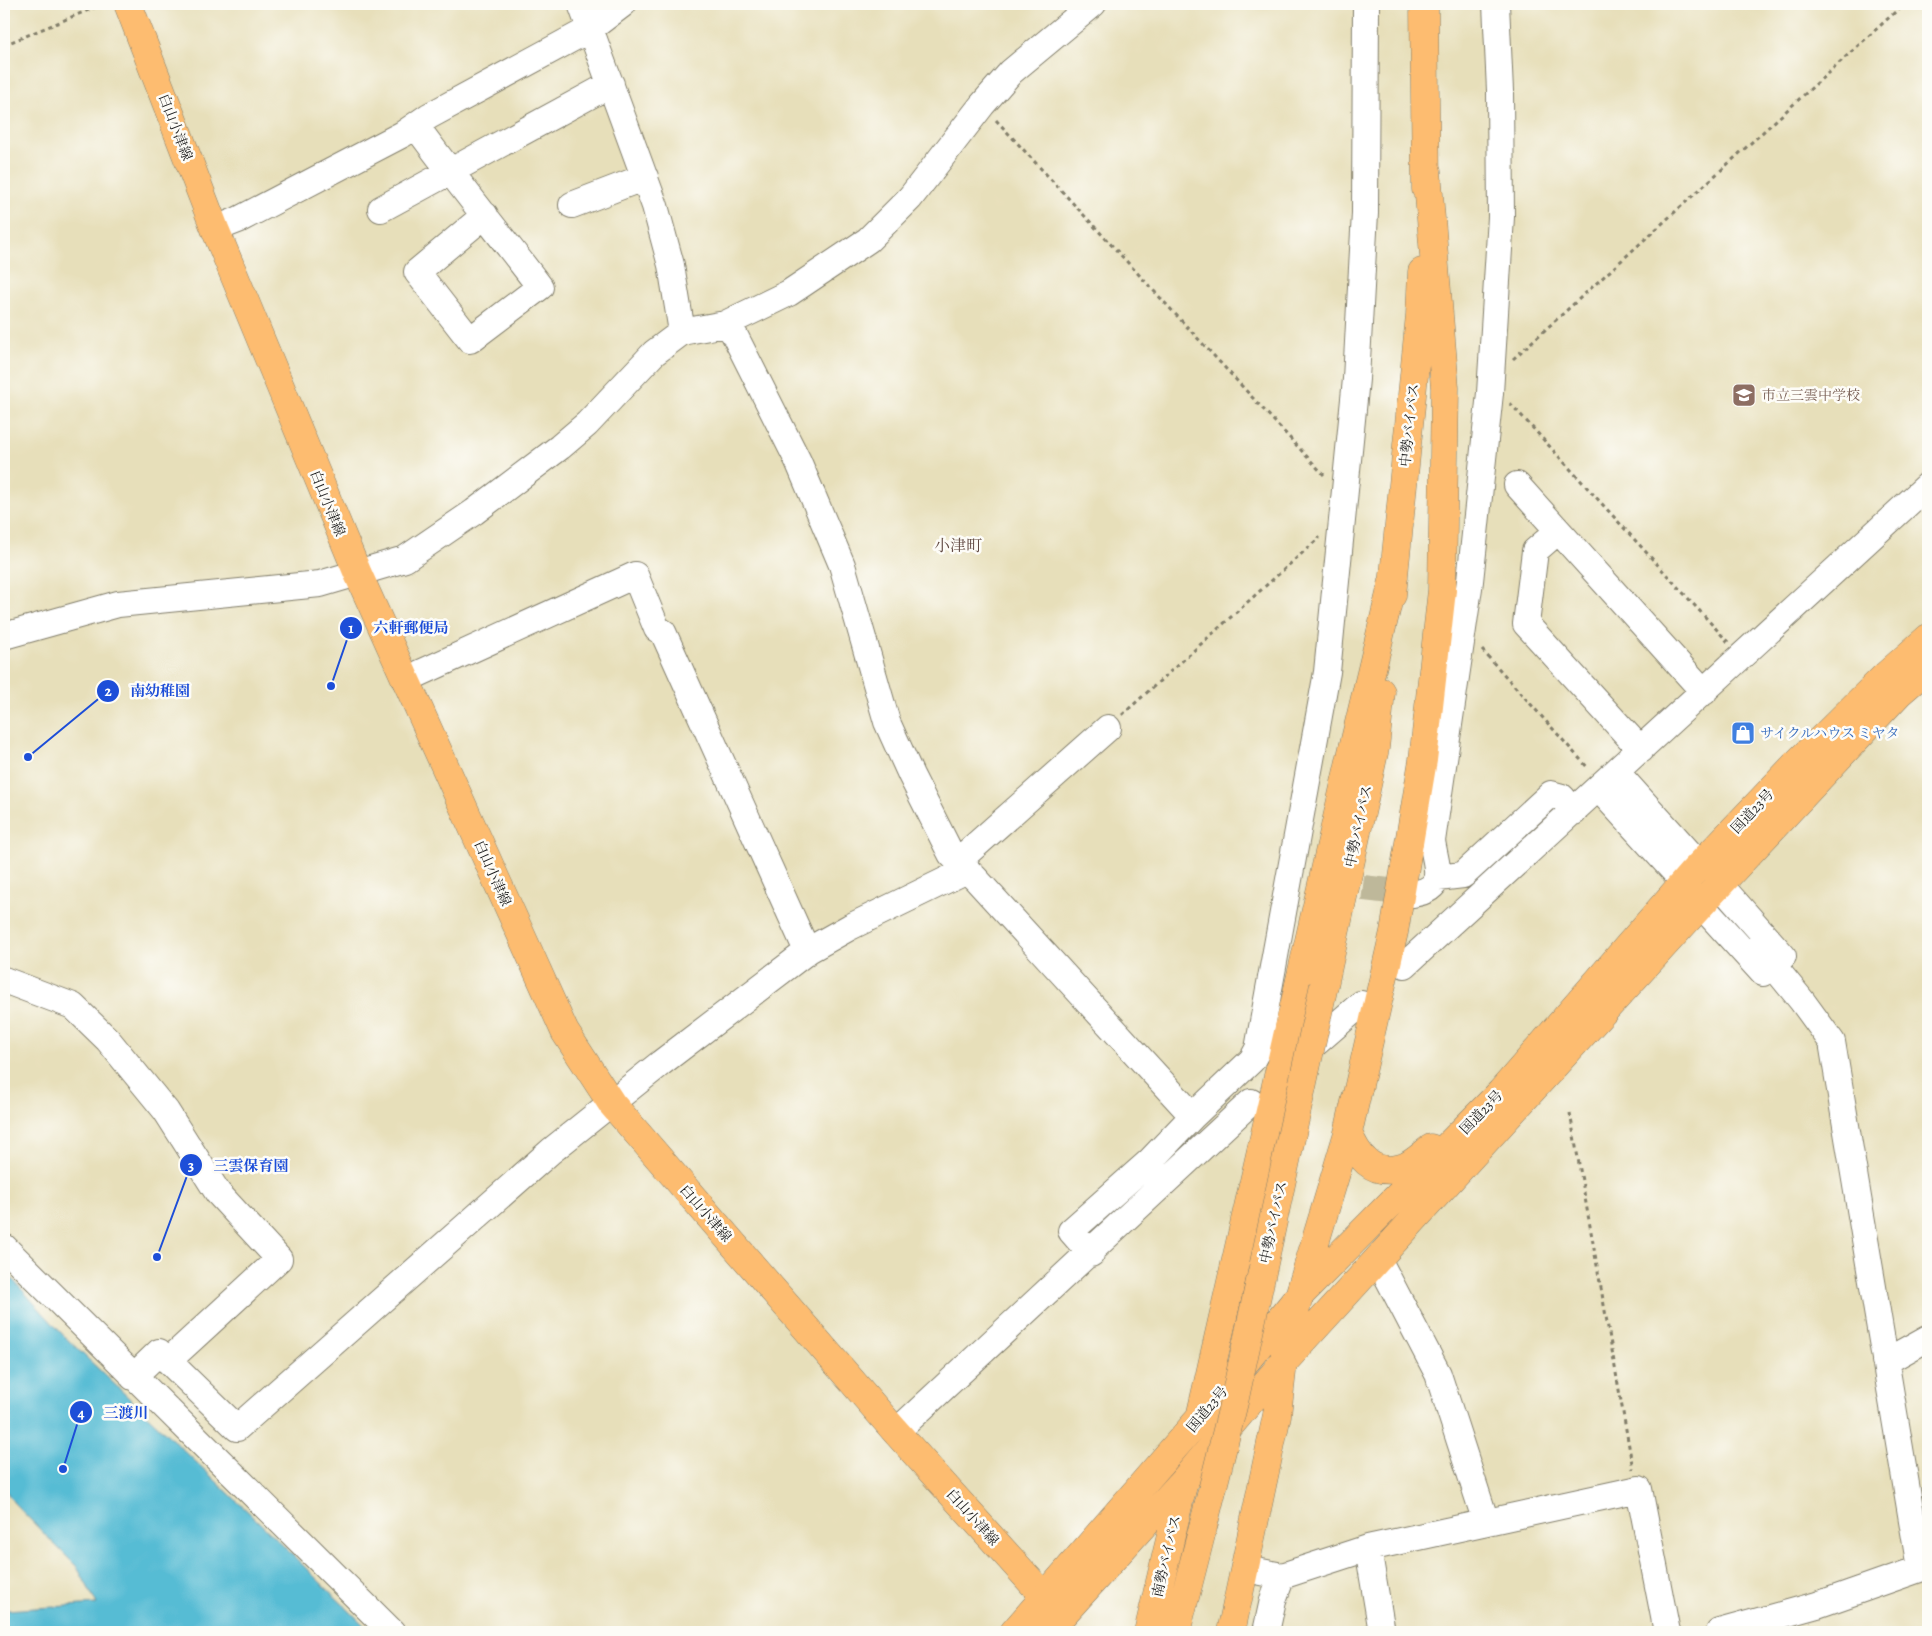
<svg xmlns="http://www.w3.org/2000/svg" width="1932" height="1636" font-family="Alegreya,'Noto Serif JP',serif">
<rect width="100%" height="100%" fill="#fdfcf7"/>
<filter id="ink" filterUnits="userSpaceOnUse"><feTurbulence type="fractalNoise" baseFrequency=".02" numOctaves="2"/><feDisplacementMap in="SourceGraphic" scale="10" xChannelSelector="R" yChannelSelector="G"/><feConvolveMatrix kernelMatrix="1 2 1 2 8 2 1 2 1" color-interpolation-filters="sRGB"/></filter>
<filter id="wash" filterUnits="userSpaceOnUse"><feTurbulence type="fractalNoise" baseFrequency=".0096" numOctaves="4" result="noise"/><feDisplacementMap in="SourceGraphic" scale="20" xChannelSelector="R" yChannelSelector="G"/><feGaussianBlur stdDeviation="1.12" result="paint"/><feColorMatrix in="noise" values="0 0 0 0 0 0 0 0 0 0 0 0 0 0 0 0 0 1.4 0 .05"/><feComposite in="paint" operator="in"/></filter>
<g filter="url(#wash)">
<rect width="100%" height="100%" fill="#e7dfba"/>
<path fill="#56bcd4" stroke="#396c78" d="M4 1270 65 1337 259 1522 371 1632H118L115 1630 4 1632V1611L6 1610 97 1604 77 1567 14 1503 4 1488Z"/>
</g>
<g filter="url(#ink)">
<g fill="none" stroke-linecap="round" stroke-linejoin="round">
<path stroke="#beb89a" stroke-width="26" stroke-dasharray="26 13" stroke-linecap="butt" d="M1695 878 1758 947
M1324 883 1413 894"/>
<g stroke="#827e6b" stroke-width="28">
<path id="minor" d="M581 4 655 206 671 265 682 332
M416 126C456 181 499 233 540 287L470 340 417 272 485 215
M572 205 645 177
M381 209 611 84
M215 229 238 220 403 134 429 116 590 29 623 4
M725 324 733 332 798 461 842 565 887 722 911 775 951 854 976 879 1193 1116 1150 1161 1071 1231 1091 1254
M1517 485 1704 692
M1558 531 1535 551 1526 624 1641 750
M4 636 118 604 320 584 405 559 474 512 560 447 587 424 654 353 682 332 725 324 789 293 868 240 910 198 982 105 1011 72 1093 4
M405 680 635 575 657 629 663 632 803 942 809 950
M1617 773 1700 865
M1599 789 1684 882
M958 861 1108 728
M1438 878 1463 875 1551 794 1562 797 1574 812
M1720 885 1783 956
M1413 894C1448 888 1436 867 1432 841L1470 581 1490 393 1501 217 1500 91 1496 4
M1701 905 1763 973
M1758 947 1802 1001 1832 1042 1920 1568
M1405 965 1928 485
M4 980 73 1006 108 1040 166 1111 218 1193 279 1259 168 1361
M1301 1056 1361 1004
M1193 1116 1252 1060 1258 1049 1327 672 1356 379 1365 213 1366 4
M4 1247 392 1632
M1378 1259 1438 1374 1486 1522
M1885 1362 1928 1338
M133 1377 159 1352 237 1428 551 1151 661 1063 809 950 850 927 967 870
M896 1432 1251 1102
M1368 1548 1382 1632
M1246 1569 1282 1576 1368 1548 1639 1489 1667 1632
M1266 1632 1273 1600 1282 1576
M1719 1632 1817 1605 1928 1566"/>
</g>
<g stroke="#827e6b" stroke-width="29">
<path id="major" d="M128 4 215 229 358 574 565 1032 612 1104 896 1432 1044 1596 1058 1617"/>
</g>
<g stroke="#827e6b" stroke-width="29">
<path id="highway" d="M1424 4 1426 189
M1392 595 1420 315 1422 272
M1324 985 1375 748 1381 692
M1348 1133C1358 1156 1371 1176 1401 1168 1411 1166 1423 1154 1431 1148
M1201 1413 1353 748 1394 577
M1014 1632 1200 1418 1299 1296 1501 1092 1691 874 1796 764 1885 676 1928 638
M1047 1632 1184 1480 1283 1363 1709 896 1899 693 1928 668
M1148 1632 1184 1481
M1176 1632 1203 1527
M1231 1632 1277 1415 1283 1363 1299 1296 1348 1133 1394 932 1423 760 1442 590 1445 388 1427 171"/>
</g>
<path stroke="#827e6b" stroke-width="3" stroke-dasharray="4 4" stroke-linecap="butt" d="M4 45 103 4
M996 120 1324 475
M1513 359 1904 4
M1510 403 1728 642
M1482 650 1588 768
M1122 715 1320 537
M1570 1113 1633 1469"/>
<use href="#minor" stroke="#fff" stroke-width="26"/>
<use href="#major" stroke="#fdbc70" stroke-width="28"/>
<use href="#highway" stroke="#fdbc70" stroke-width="28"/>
<g stroke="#827e6b" stroke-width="29" stroke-linecap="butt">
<path id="highway-bridge" d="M1203 1527 1234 1402 1324 985"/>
</g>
<use href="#highway-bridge" stroke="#fdbc70" stroke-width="28"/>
</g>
</g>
<defs>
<g id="school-square" transform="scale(1.25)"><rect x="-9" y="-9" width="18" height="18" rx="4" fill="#8d6e63" stroke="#fdfcf7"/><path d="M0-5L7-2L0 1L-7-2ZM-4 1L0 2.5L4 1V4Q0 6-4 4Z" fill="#fff"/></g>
<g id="shop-square" transform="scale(1.25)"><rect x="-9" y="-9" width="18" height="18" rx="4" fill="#3f7fe0" stroke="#fdfcf7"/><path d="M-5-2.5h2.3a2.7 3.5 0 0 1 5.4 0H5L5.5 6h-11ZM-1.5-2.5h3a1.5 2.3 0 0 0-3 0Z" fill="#fff"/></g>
</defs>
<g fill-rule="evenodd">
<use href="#school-square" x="1744" y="395"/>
<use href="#shop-square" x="1743" y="733"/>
</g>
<g text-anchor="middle" stroke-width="5" stroke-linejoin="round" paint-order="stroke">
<g font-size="14" fill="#1c1c1c" stroke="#fdfcf7">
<text transform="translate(176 127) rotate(69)" y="5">白山小津線</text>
<text transform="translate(1409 425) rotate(-84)" y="5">中勢バイパス</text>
<text transform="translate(328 503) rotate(68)" y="5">白山小津線</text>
<text transform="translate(1752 811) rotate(-47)" y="5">国道23号</text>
<text transform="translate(1358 826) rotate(-78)" y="5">中勢バイパス</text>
<text transform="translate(493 873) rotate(66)" y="5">白山小津線</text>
<text transform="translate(1481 1112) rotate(-46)" y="5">国道23号</text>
<text transform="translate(706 1213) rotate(49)" y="5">白山小津線</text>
<text transform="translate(1273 1222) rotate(-78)" y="5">中勢バイパス</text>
<text transform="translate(1207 1409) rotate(-50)" y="5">国道23号</text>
<text transform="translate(973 1517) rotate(48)" y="5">白山小津線</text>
<text transform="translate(1166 1556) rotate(-77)" y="5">南勢バイパス</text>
</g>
<g font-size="14" fill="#785e54" stroke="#fdfcf7" text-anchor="start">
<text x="1762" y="400">市立三雲中学校</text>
</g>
<g font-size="14" fill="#366cbe" stroke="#fdfcf7" text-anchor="start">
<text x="1760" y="738">サイクルハウス ミヤタ</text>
</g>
<g font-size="16" fill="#624a43" stroke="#fdfcf7">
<text x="958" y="551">小津町</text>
</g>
</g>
<path fill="none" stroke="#1d4ed8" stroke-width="2" d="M331 686L351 628M28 757L108 691M157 1257L191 1165M63 1469L81 1412"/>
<g fill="#1d4ed8" stroke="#fdfcf7" stroke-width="2">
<circle cx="331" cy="686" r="5"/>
<circle cx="28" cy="757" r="5"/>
<circle cx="157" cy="1257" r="5"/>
<circle cx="63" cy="1469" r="5"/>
<circle cx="351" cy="628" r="12"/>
<circle cx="108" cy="691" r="12"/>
<circle cx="191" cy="1165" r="12"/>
<circle cx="81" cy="1412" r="12"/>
</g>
<g font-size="15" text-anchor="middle" font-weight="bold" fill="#fff">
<text x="351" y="633">1</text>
<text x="108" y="696">2</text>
<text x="191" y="1171">3</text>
<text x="81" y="1418">4</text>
</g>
<g font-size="15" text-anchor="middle" font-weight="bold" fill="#1d4ed8" stroke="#fdfcf7" stroke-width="5" stroke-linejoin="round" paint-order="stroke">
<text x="411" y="633">六軒郵便局</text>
<text x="160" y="696">南幼稚園</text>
<text x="251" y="1171">三雲保育園</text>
<text x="126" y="1418">三渡川</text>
</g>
<rect width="1932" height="1636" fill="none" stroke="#fdfcf7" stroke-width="20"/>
</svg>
